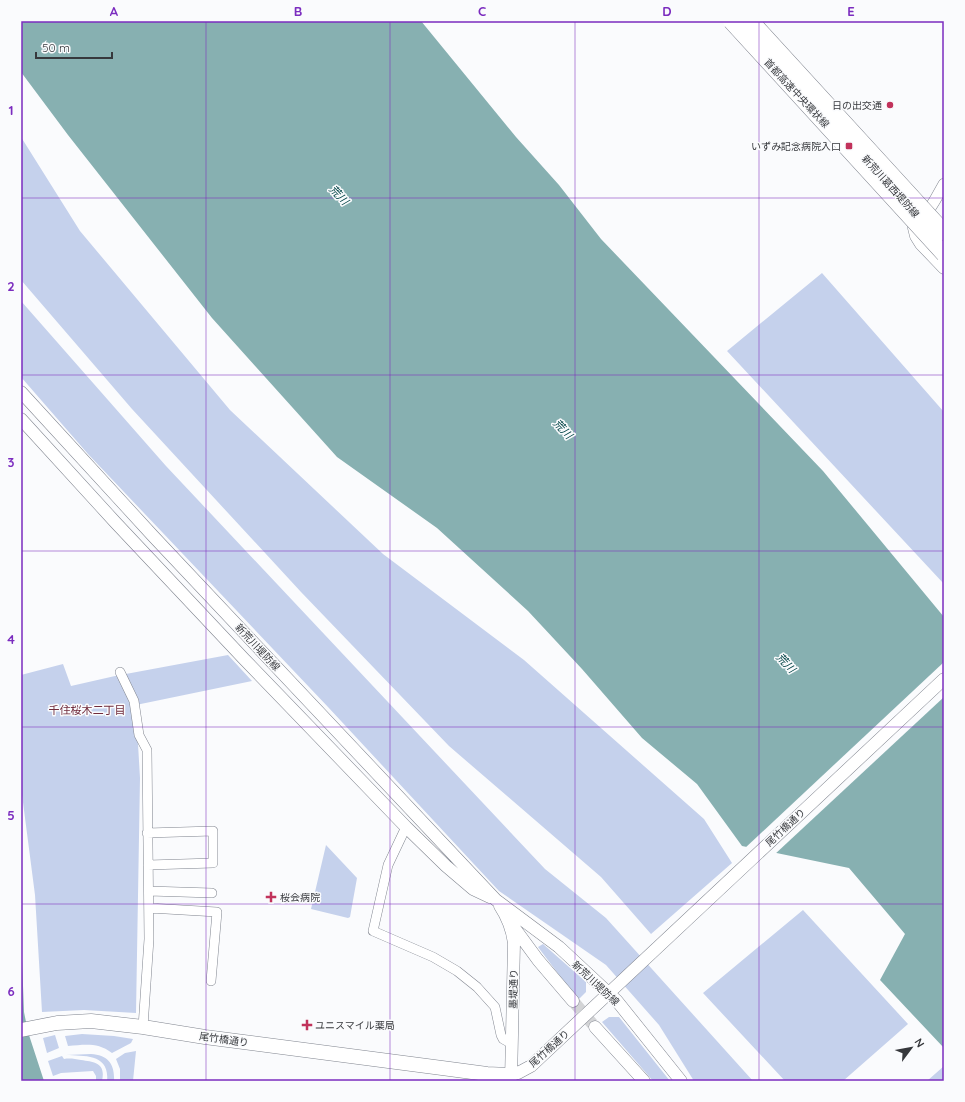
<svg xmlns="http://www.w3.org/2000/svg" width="965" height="1102" font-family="Quicksand,'Noto Sans JP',sans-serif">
<rect width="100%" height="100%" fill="#fafbfd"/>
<path fill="#c5d1ec" d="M21 137 80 231 230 410 383 554 524 660 704 819 732 863 651 934 601 877 449 746 301 592 132 409 21 280Z
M822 273 944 412V584L727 351Z
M21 301 166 466 545 869 606 918 753 1081H694L659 1025 606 965 499 891 328 707 88 454 21 377Z
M228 655 252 681 131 706 138 744 140 778 136 1013 84 1010 42 1012 35 895 21 787V675L63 664 71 686 115 676Z
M326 845 357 878 350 917 348 918 311 909Z
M803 910 908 1024 843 1081H785L703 993Z
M543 944 586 982V992L578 1000 538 947Z
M609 1017H619L670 1081H653L602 1022Z
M82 1034 114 1036 133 1039 131 1043 112 1053C97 1042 85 1045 68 1046L65 1036Z
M55 1035 59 1048 47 1053 43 1038Z
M136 1051 133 1081H120V1069L116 1059 125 1053Z
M91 1054C108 1055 115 1064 114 1081H107C110 1054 85 1056 66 1055Z
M62 1056 64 1059C70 1058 75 1059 81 1060 95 1062 106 1063 102 1081H96V1076L93 1071 61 1073 53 1076 48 1061Z
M944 1066V1081H927Z"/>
<path fill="#87b0b1" d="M21 21H421L516 137 559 185 601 239 823 471 944 617V1048L880 980 905 934 849 868 742 846 697 784 642 738 582 669 528 611 437 528 337 457 212 318 68 135 21 72Z
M21 933 24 1012 28 1032 44 1081H21Z"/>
<path fill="#fafbfd" d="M944 662V697L774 855 744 849Z"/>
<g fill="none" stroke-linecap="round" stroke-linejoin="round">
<path stroke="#d3d4d6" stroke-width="12" stroke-dasharray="12 6" stroke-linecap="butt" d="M573 1001 595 1027"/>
<g stroke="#80858f" stroke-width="10">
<path id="minor" d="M120 672 134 701 139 735 147 750 149 939 143 1027
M406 827 388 865 373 931 433 957 457 971 477 987 495 1007 501 1035 503 1039 512 1044
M147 833 213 831V863L148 865
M149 891 212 893
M149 908 217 912 211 981"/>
</g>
<g stroke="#80858f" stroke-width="12">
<path id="tertiary" d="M930 208 935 200 944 184"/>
</g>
<g stroke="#80858f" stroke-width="13">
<path id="secondary" d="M918 220 914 228 916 236 921 244 944 268
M21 392 153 536 496 900 559 947 617 1001 681 1081
M21 419 115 522 244 659 406 827 446 866 473 889 490 897
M500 906C508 918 512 929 514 943L511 1081
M513 926 538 960 573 1001
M595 1027 644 1081
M511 1075 518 1073 531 1066 944 679"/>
</g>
<g stroke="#80858f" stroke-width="15">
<path id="primary" d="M21 1030 57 1023 91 1021 143 1027 205 1037 442 1068 487 1074 511 1075"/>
</g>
<use href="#minor" stroke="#fff" stroke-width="9"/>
<use href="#tertiary" stroke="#fff" stroke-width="11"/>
<use href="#secondary" stroke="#fff" stroke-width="12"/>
<use href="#primary" stroke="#fff" stroke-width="14"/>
<g stroke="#80858f" stroke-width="17" stroke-linecap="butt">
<path id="motorway-bridge" d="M731 21 944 254
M751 21 944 232"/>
</g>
<use href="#motorway-bridge" stroke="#fff" stroke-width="16"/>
</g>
<path fill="none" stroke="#7b2cbf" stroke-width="1" stroke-opacity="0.55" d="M206 21V1081M390 21V1081M575 21V1081M759 21V1081M21 198H944M21 375H944M21 551H944M21 727H944M21 904H944"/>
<g fill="#c1325b" stroke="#fafbfd" stroke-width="1.5">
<circle cx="890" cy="105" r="4"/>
<rect x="845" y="142" width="8" height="8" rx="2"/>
<path d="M269 891h4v4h4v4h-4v4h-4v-4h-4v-4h4z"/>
<path d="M305 1019h4v4h4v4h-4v4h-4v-4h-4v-4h4z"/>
</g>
<g text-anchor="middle" stroke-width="3" stroke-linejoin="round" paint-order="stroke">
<g font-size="10" fill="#36383c" stroke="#fafbfd">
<text transform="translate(797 93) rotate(47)" y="4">首都高速中央環状線</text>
<text transform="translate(891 186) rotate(48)" y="4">新荒川葛西堤防線</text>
<text transform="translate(258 647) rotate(47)" y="4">新荒川堤防線</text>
<text transform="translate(785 827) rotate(-43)" y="4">尾竹橋通り</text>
<text transform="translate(596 983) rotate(43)" y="4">新荒川堤防線</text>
<text transform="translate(513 989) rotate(-89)" y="4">墨堤通り</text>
<text transform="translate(224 1039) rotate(8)" y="4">尾竹橋通り</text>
<text transform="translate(549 1048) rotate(-42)" y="4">尾竹橋通り</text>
</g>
<g font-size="10" fill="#36383c" stroke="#fafbfd" text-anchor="end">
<text x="882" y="109">日の出交通</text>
<text x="841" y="150">いずみ記念病院入口</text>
<text x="280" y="901" text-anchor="start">桜会病院</text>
<text x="315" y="1029" text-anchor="start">ユニスマイル薬局</text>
</g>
<g font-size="11" font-style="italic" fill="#004345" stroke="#fafbfd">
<text transform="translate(339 195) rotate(46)" y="4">荒川</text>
<text transform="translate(563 429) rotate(46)" y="4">荒川</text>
<text transform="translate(786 663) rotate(46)" y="4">荒川</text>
</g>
<g font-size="11" fill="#712b3b" stroke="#fafbfd">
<text x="87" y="714">千住桜木二丁目</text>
</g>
</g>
<rect width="965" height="1102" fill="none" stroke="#fafbfd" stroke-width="44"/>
<g transform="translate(911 1048) rotate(58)" stroke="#fafbfd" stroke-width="3" paint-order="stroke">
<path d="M0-3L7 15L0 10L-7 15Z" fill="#36383c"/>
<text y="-6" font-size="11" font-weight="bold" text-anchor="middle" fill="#36383c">N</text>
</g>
<path d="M36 52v6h76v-6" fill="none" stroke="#36383c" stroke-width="2"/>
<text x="42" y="52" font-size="12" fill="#36383c" stroke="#fafbfd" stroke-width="3" paint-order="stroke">50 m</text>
<rect x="22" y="22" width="921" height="1058" fill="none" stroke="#7b2cbf" stroke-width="1.5"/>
<g font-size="13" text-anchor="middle" font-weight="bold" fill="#7b2cbf">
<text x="114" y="16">A</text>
<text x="298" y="16">B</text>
<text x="482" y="16">C</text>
<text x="667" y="16">D</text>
<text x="851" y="16">E</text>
<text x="11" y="115">1</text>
<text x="11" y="291">2</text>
<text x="11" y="467">3</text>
<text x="11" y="644">4</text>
<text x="11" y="820">5</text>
<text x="11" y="996">6</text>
</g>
</svg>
